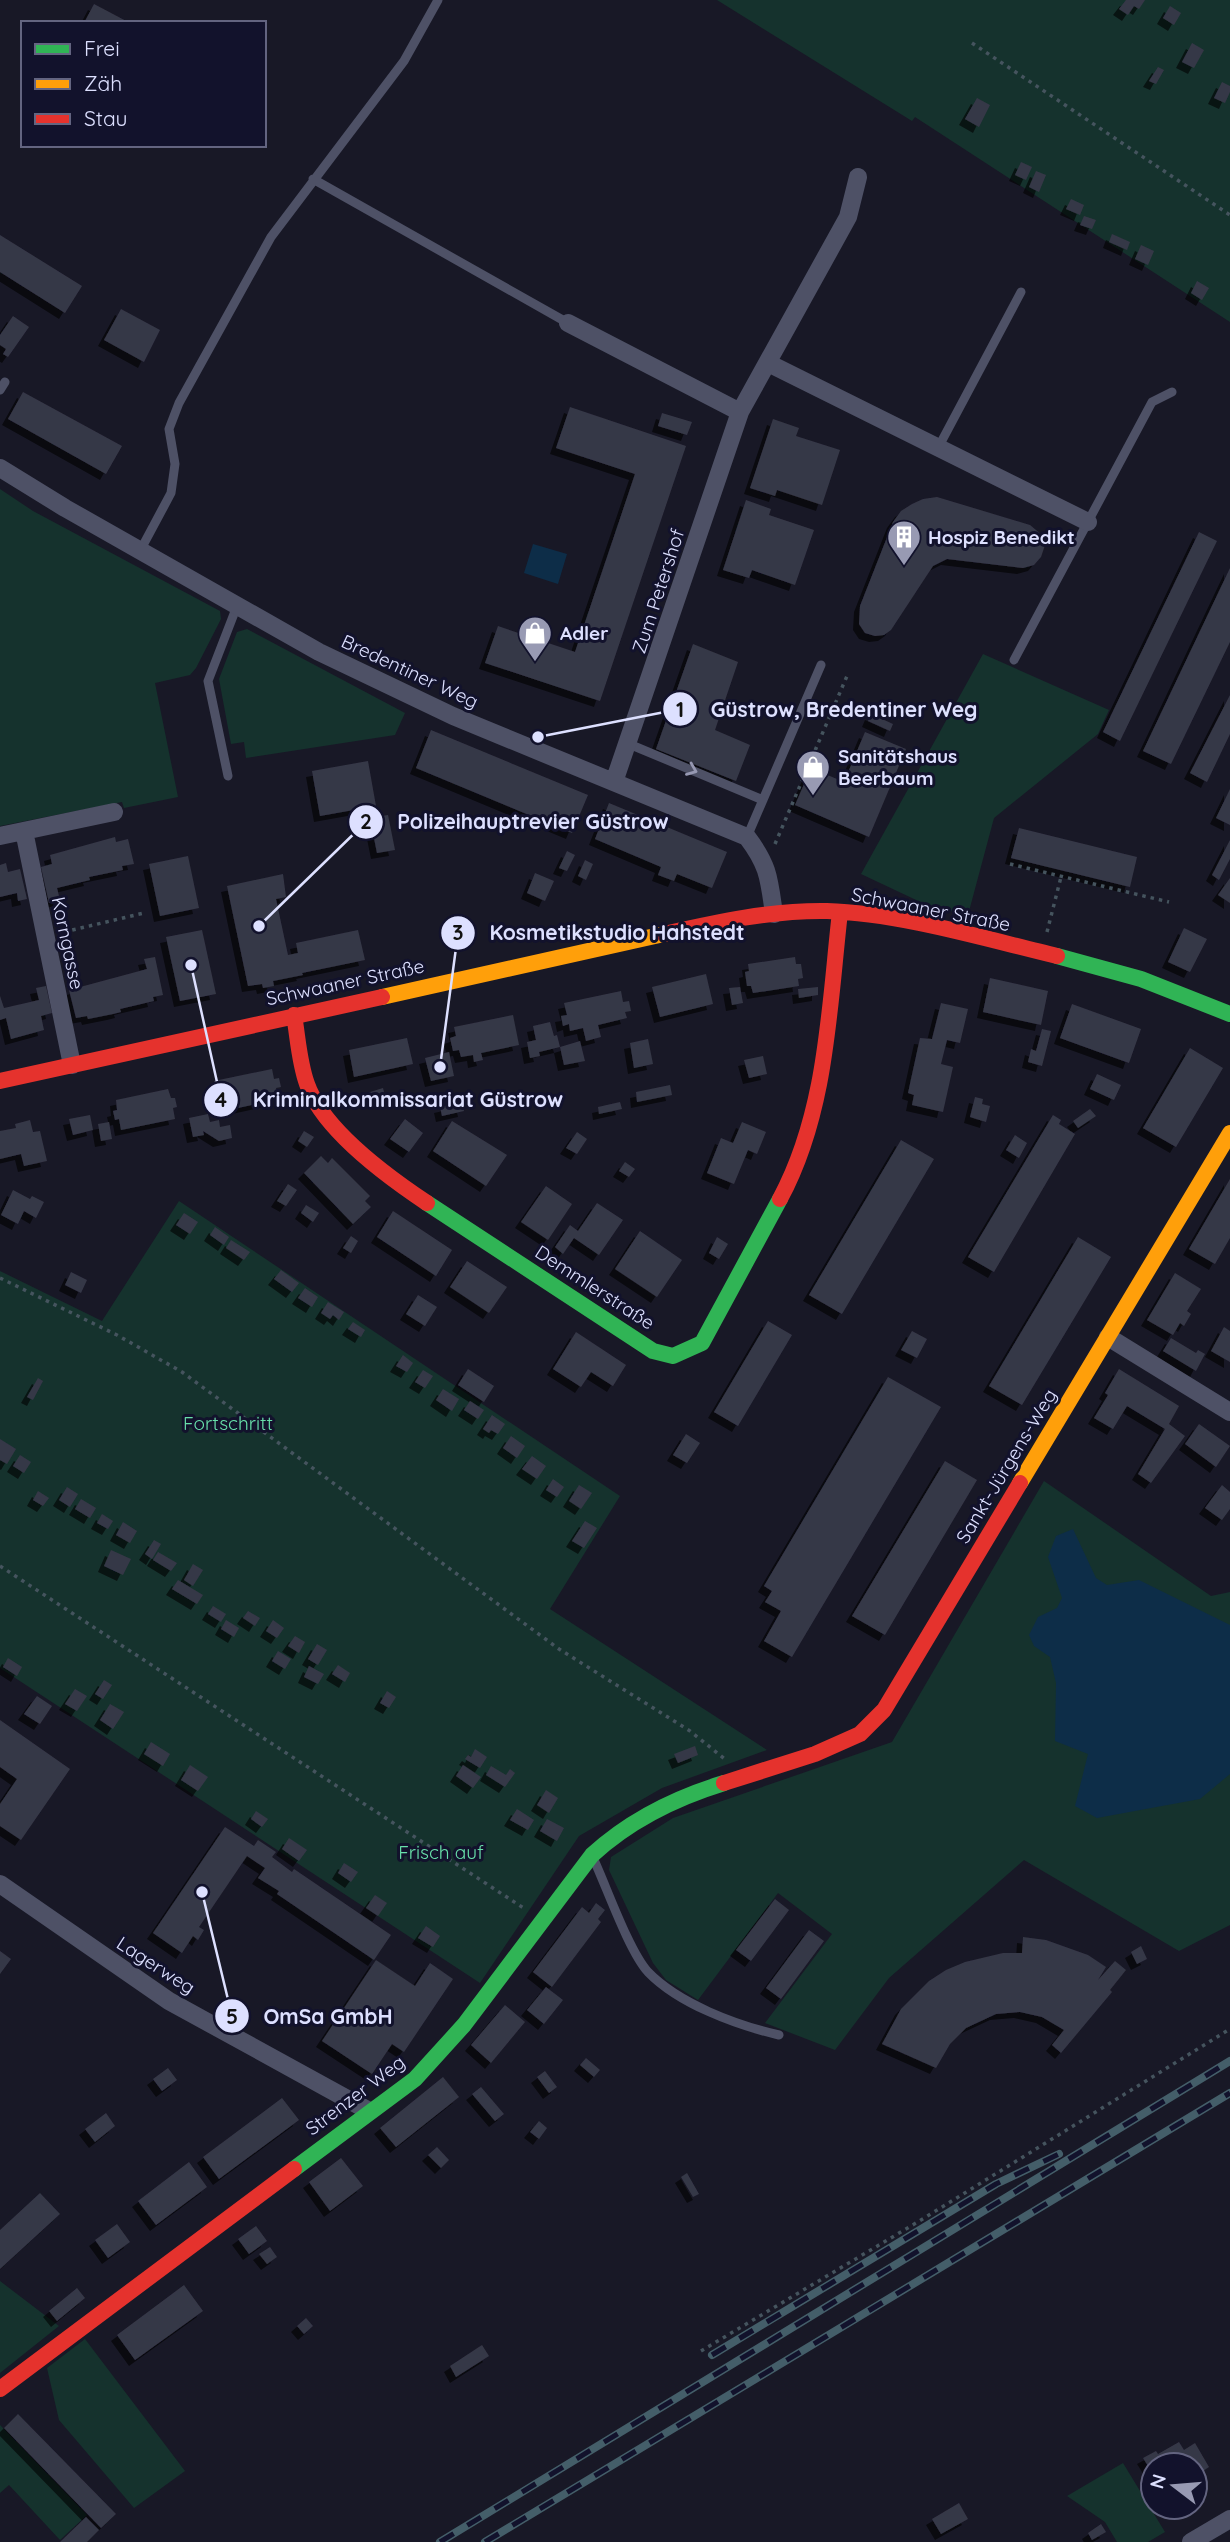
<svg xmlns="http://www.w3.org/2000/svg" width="1230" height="2542" font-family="Quicksand,sans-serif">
<defs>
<filter id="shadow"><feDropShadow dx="-6" dy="6" stdDeviation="0" flood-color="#0009"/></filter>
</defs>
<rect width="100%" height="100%" fill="#181826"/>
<path fill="#15322d" d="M717 0H1230V322L915 117 912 121Z
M0 489 33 511 220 611 221 619 196 668 190 675 155 683 178 797 124 808 122 802 0 826Z
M247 629 405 713 395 735 246 758 244 742 231 744 219 679 237 632Z
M983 654 1109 710 1098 734 994 818 968 915 931 907 861 874Z
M179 1201 620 1496 550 1609 767 1750 662 1788 579 1836 480 1983 0 1668V1271L102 1321Z
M1044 1481 1211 1596 1230 1592V1925L1179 1951 1024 1860 889 1978 835 2050 765 2023 832 1934 778 1893 698 2000 666 1980 653 1963 609 1870 611 1857 673 1818 892 1742Z
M0 2281 59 2326 0 2373Z
M85 2339 185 2471 134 2508 59 2420 47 2368Z
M0 2425 87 2515 60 2540 9 2485 0 2493Z
M1123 2463 1165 2532 1148 2542H1117L1105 2522 1067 2496Z"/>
<path fill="#0d2d48" d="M533 544 567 554 558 584 524 573Z
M1073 1529 1096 1578 1107 1585 1139 1580 1230 1625V1774L1200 1799 1097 1818 1075 1806 1088 1754 1055 1741 1056 1683 1050 1657 1034 1646 1029 1635 1038 1617 1057 1608 1062 1598 1048 1557 1056 1536Z"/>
<path fill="#363747" filter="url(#shadow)" d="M1126 0H1145L1139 9 1134 6 1128 15 1119 9Z
M94 4 130 23H84Z
M1170 6 1181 13 1174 25 1163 18Z
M1192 43 1204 50 1194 68 1182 62Z
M1158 67 1164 70 1156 84 1149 81Z
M1222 82 1230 86V92L1225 103 1214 98Z
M977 98 990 105 979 127 965 119Z
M1021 162 1032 167 1026 180 1015 175Z
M1036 171 1046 175 1039 192 1029 187Z
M1071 199 1084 205 1080 215 1066 209Z
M1084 216 1096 220 1092 229 1080 225Z
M1112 234 1130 242 1127 250 1109 242Z
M0 235 82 286 65 313 0 272Z
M1141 245 1154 251 1148 265 1135 259Z
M1197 281 1209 288 1202 300 1191 293Z
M121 309 160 330 144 362 104 340Z
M13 316 29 327 8 357 3 354 6 349 0 345V335Z
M23 392 122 446 106 474 8 419Z
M570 407 686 446 600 701 485 663 498 626 575 652 635 474 556 448Z
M662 413 692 422 687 435 658 426Z
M773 419 799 428 796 436 840 450 822 505 777 490 775 496 750 488Z
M937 497 1030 525 1042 535 1045 545 1041 557 1034 565 1023 568 947 559 933 566 891 630 884 635 875 636 865 633 859 624 860 606 893 522 901 511 912 504 923 499Z
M746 500 771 509 769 515 814 530 795 585 752 570 749 578 723 570Z
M1199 532 1217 541 1120 741 1103 732Z
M1230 568V642L1171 764 1143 751Z
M693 644 738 662 715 730 750 745 736 781 656 749Z
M1230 695V734L1207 782 1190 773Z
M871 714 893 724 890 731 868 721Z
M431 730 588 795 572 833 416 768Z
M865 732 906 749 869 837 795 805 811 768 844 782Z
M368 761 376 806 320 816 312 771Z
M1230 789V825L1216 818Z
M609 803 727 852 712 888 677 874 674 881 658 875 661 867 595 839Z
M388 815 395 850 377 853 370 818Z
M1019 828 1137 857 1130 887 1011 858Z
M115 837 116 842 128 839 134 864 122 866 123 870 89 877 90 880 57 888 60 900 49 903 41 867 52 864 50 855Z
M1230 840V859L1219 880 1212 875Z
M567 851 575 855 567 871 559 868Z
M188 856 199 908 160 916 149 864Z
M585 860 593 864 586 880 578 876Z
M6 863 8 872 20 869 27 899 18 901 17 893 0 897V865Z
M535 873 554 881 545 901 527 893Z
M283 874 286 897 276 899 288 955 298 953 296 943 358 930 365 960 302 973 303 975 273 981 274 986 263 988 262 984 248 986 227 886Z
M1230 878V903L1218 895Z
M1184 928 1207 939 1190 972 1168 962Z
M202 930 216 994 180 1001 166 937Z
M155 957 163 995 153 997 154 1001 120 1009 121 1012 113 1014 88 1019 87 1016 76 1018 69 990 147 969 144 959Z
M795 957 796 964H801L803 978 798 979 799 986 753 993 751 986H747L745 972 749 971 748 964Z
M706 974 713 1004 660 1017 652 987Z
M990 978 1048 991 1041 1025 983 1012Z
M46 986 52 1013 41 1016 44 1030 11 1039 6 1018 0 1020V996L4 1008 39 1000 36 988Z
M740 987 743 1003 732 1005 729 988Z
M818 987V995L799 998 798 989Z
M621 991 623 1002 629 1001 631 1011 625 1012 627 1018 598 1025 601 1037 586 1041 583 1028 570 1031 569 1024 563 1026 561 1016 567 1015 564 1003Z
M941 1003 968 1009 960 1043 947 1040 941 1064 953 1067 943 1112 912 1105 914 1095 908 1093 920 1038 932 1039Z
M1072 1004 1141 1029 1129 1063 1060 1038Z
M513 1015 519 1045 481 1053 483 1060 474 1062 473 1055 461 1057 459 1050 453 1051 450 1038 456 1036 454 1027Z
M550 1022 554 1036 557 1035 560 1047 580 1041 585 1061 564 1065 560 1047 539 1052 540 1056 530 1058 527 1042 536 1040 533 1026Z
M1042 1029 1051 1031 1042 1066 1028 1062 1031 1049 1036 1051Z
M407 1038 413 1064 354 1077 349 1050Z
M648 1039 653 1064 634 1068 630 1043Z
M1190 1048 1223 1068 1176 1147 1143 1128Z
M449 1052 454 1076 431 1081 425 1058Z
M763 1056 767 1074 749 1078 744 1060Z
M272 1069 274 1079 279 1078 281 1087 276 1088 279 1099 220 1112 218 1100 213 1101 211 1092 216 1091 214 1081Z
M1097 1074 1121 1085 1114 1100 1090 1089Z
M670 1085 672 1095 637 1102 636 1092Z
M383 1088 385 1096 369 1101 367 1093Z
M168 1089 171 1098H175L177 1107 173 1108 175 1119 121 1130 119 1119 115 1120 113 1111 117 1110 116 1100Z
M975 1097 983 1099 982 1104 990 1106 986 1122 970 1117Z
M462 1102 464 1111 442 1116 440 1107Z
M620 1102 622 1109 599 1114 598 1107Z
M1090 1109 1096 1116 1078 1128 1073 1121Z
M208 1114 210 1122 219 1120 220 1127 230 1125 232 1138 219 1141 203 1131 204 1135 193 1137 189 1118Z
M90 1115 93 1130 73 1135 69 1119Z
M1053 1115 1061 1120 1059 1124 1075 1134 994 1272 968 1257Z
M405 1119 423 1133 409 1152 390 1139Z
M30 1120 33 1132 40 1131 47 1161 24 1166 21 1154 0 1159V1131L16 1128 15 1124Z
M452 1121 507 1155 486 1186 433 1151Z
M109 1122 112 1139 101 1141 98 1124Z
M742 1122 766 1132 757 1154 748 1150 734 1184 707 1173 721 1138 733 1143Z
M304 1131 314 1137 307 1147 298 1141Z
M577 1132 587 1139 577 1154 566 1148Z
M1015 1135 1027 1143 1019 1158 1006 1150Z
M901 1140 934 1159 842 1314 809 1295Z
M321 1156 328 1163 332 1158 370 1196 365 1201 371 1207 353 1224 304 1173Z
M625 1162 635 1169 629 1177 619 1171Z
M1230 1179V1238L1215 1264 1189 1249Z
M288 1184 297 1190 286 1206 277 1201Z
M546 1186 572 1204 548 1240 521 1222Z
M13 1190 30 1199 32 1196 44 1202 36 1218 24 1211 18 1224 1 1215Z
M597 1203 623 1220 599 1255 574 1238 563 1254 555 1247 570 1225 578 1231Z
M306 1205 319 1213 313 1222 301 1213Z
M393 1211 452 1250 436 1276 377 1237Z
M184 1213 198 1222 190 1234 176 1225Z
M215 1227 229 1237 224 1245 210 1235Z
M640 1231 682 1260 657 1297 615 1269Z
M351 1236 358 1241 351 1253 343 1248Z
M717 1237 728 1244 719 1259 709 1253Z
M1078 1237 1111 1257 1022 1405 989 1386Z
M231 1240 250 1252 244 1260 226 1248Z
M467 1261 507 1287 489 1313 450 1287Z
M281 1270 299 1283 292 1292 274 1279Z
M71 1272 87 1280 81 1293 65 1285Z
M1175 1273 1201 1289 1187 1311 1191 1314 1184 1326 1180 1323 1173 1335 1147 1320Z
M305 1288 318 1297 312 1307 298 1298Z
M418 1295 437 1307 425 1326 406 1314Z
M328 1302 344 1312 339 1320 333 1315 330 1319 321 1313Z
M768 1321 792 1335 738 1426 714 1412Z
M353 1322 365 1330 361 1337 348 1329Z
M1224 1327 1230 1331V1362L1211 1351Z
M912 1331 927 1339 917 1358 901 1350Z
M576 1332 626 1365 613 1386 591 1372 581 1387 553 1369Z
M1171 1338 1196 1353 1198 1350 1205 1354 1196 1371 1163 1351Z
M403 1355 413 1363 407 1372 396 1366Z
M468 1369 494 1386 484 1402 458 1385Z
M1119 1369 1179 1406 1169 1424 1185 1436 1151 1483 1138 1474 1165 1429 1127 1406 1113 1429 1094 1418 1108 1395 1105 1393Z
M423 1370 433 1376 425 1388 415 1382Z
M888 1377 941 1407 792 1657 764 1641 781 1611 765 1602 772 1591 764 1586Z
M38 1378 43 1381 33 1400 27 1397Z
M443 1389 459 1399 452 1411 436 1400Z
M470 1401 484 1410 478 1419 464 1410Z
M492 1415 505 1424 498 1434 491 1430 489 1433 483 1429Z
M1199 1424 1230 1446 1216 1467 1185 1444Z
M686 1434 700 1443 687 1463 673 1455Z
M511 1436 525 1446 517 1458 503 1448Z
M0 1439 16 1449 7 1464 0 1460Z
M20 1455 31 1462 24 1473 13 1466Z
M532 1456 546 1466 537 1479 522 1469Z
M945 1461 977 1480 885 1635 852 1616Z
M553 1479 564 1487 557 1497 546 1490Z
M579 1485 592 1493 581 1509 569 1501Z
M1222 1485 1230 1492V1509L1222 1520 1205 1508Z
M67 1487 78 1494 70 1507 59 1500Z
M38 1491 49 1498 43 1506 33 1500Z
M81 1499 96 1508 90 1518 75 1509Z
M102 1514 113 1521 108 1529 97 1523Z
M585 1521 597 1528 584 1548 572 1541Z
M123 1522 137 1531 130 1543 116 1535Z
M154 1540 161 1544 152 1559 145 1554Z
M111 1550 131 1559 123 1575 104 1566Z
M158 1552 177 1563 171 1571 153 1560Z
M193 1564 203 1570 193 1586 184 1580Z
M178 1580 203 1595 197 1604 172 1589Z
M213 1606 226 1614 221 1622 208 1614Z
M248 1611 260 1618 255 1626 243 1618Z
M226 1620 239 1628 234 1637 221 1629Z
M273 1620 284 1628 277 1638 266 1631Z
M295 1636 305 1642 299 1653 288 1646Z
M317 1644 327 1650 318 1665 308 1659Z
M278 1651 291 1659 285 1669 272 1661Z
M8 1658 22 1667 17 1676 3 1667Z
M338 1665 350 1673 345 1682 332 1674Z
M309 1666 324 1674 318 1684 304 1677Z
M104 1680 112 1685 103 1699 95 1694Z
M75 1689 87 1696 77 1711 65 1704Z
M387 1691 396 1697 389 1708 380 1703Z
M37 1696 52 1706 40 1724 24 1714Z
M110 1704 124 1712 113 1729 100 1720Z
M0 1720 70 1769 21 1840 0 1826V1804L17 1779 0 1767Z
M151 1742 170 1754 163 1766 144 1754Z
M695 1746 698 1755 678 1763 674 1754Z
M475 1749 487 1757 480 1768 465 1759 468 1755 471 1757Z
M190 1765 208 1777 198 1791 181 1780Z
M463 1765 481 1777 473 1788 456 1776Z
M491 1766 506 1775 510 1769 515 1773 505 1787 486 1775Z
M546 1790 558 1798 549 1813 537 1805Z
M517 1809 534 1820 528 1830 510 1820Z
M256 1811 268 1819 262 1827 251 1819Z
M547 1819 564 1828 557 1841 540 1831Z
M225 1827 254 1846 258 1840 276 1852 272 1857 292 1872 294 1869 391 1935 374 1960 277 1894 279 1891 258 1878 265 1868 247 1856 199 1927 204 1930 198 1940 193 1936 182 1953 153 1933Z
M289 1838 307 1850 299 1861 282 1849Z
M344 1863 358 1872 351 1882 338 1873Z
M375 1895 387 1903 378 1916 366 1908Z
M775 1899 789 1910 751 1961 736 1950Z
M596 1903 605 1910 598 1919 601 1922 552 1987 533 1972 582 1907 589 1913Z
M426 1926 440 1936 433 1947 418 1938Z
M809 1930 824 1941 781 1999 766 1988Z
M1023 1937 1046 1940 1088 1955 1106 1967 1098 1980 1115 1961 1126 1970 1110 1990 1112 1992 1061 2053 1052 2045 1064 2030 1042 2017 1020 2012 996 2014 966 2028 950 2044 936 2068 882 2044 901 2009 929 1981 946 1970 965 1962 1003 1953H1022Z
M1141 1946 1147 1959 1137 1964 1131 1952Z
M0 1951 11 1959 0 1974Z
M376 1960 415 1986 430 1963 453 1979 404 2052 392 2044 372 2074 322 2041Z
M546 1987 563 2000 544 2024 527 2010Z
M505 2005 525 2022 491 2063 471 2045Z
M586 2058 600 2070 594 2077 580 2065Z
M168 2068 177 2080 162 2091 153 2079Z
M545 2071 557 2087 549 2093 537 2077Z
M443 2077 459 2097 396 2147 380 2128Z
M481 2087 504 2114 495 2121 472 2094Z
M282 2098 299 2120 219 2179 203 2157Z
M106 2113 115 2126 95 2142 85 2129Z
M539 2121 547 2128 539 2139 530 2132Z
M437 2147 449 2160 441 2168 428 2155Z
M341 2158 363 2186 330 2211 309 2182Z
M189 2162 207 2187 156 2225 138 2201Z
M687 2173 699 2194 693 2197 681 2177Z
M40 2193 60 2214 0 2269V2230Z
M117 2224 130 2242 108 2258 95 2240Z
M256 2226 267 2241 249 2254 238 2239Z
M270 2247 277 2257 267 2264 259 2254Z
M184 2285 203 2311 135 2360 117 2335Z
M77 2288 85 2298 57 2321 49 2311Z
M306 2318 313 2326 304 2334 297 2326Z
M482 2345 489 2356 456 2377 450 2366Z
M18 2414 116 2514 101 2528 4 2428Z
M1179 2442 1184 2450 1195 2443 1209 2467 1203 2471 1202 2479 1197 2482 1195 2465H1153V2474L1143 2458 1156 2451 1158 2454Z
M959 2503 968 2519 941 2534 932 2519Z
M86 2517 99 2530 87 2542H60Z
M1101 2524 1106 2532 1092 2540 1088 2533Z"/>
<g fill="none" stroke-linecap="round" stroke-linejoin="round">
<path stroke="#45545e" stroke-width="3.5" stroke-dasharray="3.5 5" stroke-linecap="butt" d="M972 43 1230 215
M775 844 847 676
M1010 864 1169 902
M64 932 144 913
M1047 932 1061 877
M0 1278 117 1335 182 1372 559 1649 690 1731 726 1760
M0 1566 525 1909
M701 2351 921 2220 1230 2029"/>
<path stroke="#4e5166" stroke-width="9" d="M313 179 568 323
M0 390 5 382
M938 448 1021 292
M140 551 171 493 175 464 169 429 179 403 271 237 404 61 438 0
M1014 660 1152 402 1172 392
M629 744 763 800
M228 776 208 681 237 606
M747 837 821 665
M594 1860C607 1888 629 1951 648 1972 679 2004 736 2025 779 2035"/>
<path stroke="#4e5166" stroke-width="18" d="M568 323 740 412
M768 363 1088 522
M0 468 65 508 319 652 453 716 747 837C769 866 769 879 774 914
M614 782 740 412 848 217 858 177
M24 831 72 1065
M0 836 114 812
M1108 1337 1230 1412
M0 1884 169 2001 369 2111
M1191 2542 1230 2519"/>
<path stroke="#30b455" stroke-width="16" d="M1057 956 1141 979 1230 1014
M427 1203 653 1351 673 1356 702 1343 780 1199
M294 2169 415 2079 464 2025 592 1855C630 1820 675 1798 724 1783"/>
<path stroke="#ff9f0a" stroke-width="16" d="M382 997 664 934
M1020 1483 1230 1133"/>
<path stroke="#e5322d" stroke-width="16" d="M664 934C717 922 772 910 827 911 899 913 986 939 1057 956
M294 1015C298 1038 299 1062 307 1084 323 1130 388 1177 427 1203
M0 1081 382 997
M780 1199C827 1112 829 1008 840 912
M724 1783 815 1754 860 1734 884 1710 1020 1483
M0 2389 294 2169"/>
<g stroke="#445e69" stroke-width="8">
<path id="rail" d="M712 2355 996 2184 1059 2154
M440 2542 1230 2061
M485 2542 1230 2093"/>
</g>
<use href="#rail" stroke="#12122c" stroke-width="5" stroke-dasharray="16" stroke-linecap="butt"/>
</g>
<defs><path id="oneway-chevron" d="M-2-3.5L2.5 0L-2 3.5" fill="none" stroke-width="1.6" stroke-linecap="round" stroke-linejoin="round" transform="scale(1.75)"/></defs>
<use stroke="#9698b2" href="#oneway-chevron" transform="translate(692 770) rotate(22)"/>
<defs>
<g id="building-pin" transform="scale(1.75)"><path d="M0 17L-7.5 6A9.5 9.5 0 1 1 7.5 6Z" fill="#989ab3" stroke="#12122c"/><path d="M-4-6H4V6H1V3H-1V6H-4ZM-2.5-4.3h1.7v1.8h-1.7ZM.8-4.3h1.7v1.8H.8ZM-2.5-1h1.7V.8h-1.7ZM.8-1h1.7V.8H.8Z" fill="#fff"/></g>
<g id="shop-pin" transform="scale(1.75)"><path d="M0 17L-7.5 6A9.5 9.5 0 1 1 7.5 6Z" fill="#989ab3" stroke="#12122c"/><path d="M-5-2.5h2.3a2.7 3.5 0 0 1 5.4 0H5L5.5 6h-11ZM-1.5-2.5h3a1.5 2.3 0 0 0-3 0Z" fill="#fff"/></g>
</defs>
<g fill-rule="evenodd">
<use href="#building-pin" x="904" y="537"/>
<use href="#shop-pin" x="535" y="633"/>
<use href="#shop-pin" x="813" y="767"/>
</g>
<g text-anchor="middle" stroke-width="6" stroke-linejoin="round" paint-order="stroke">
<g font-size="19" font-weight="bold" fill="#dde0ff" stroke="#12122c" text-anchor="start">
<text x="928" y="544">Hospiz Benedikt</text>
<text x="560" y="640">Adler</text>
<text x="838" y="763">Sanitätshaus<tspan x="838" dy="22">Beerbaum</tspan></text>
</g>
<g font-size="19" fill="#dde0ff" stroke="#12122c">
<text transform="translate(658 591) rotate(-72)" y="7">Zum Petershof</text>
<text transform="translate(410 671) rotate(25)" y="7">Bredentiner Weg</text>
<text transform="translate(931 909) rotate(11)" y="7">Schwaaner Straße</text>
<text transform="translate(68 943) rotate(78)" y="7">Korngasse</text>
<text transform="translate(345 982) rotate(-12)" y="7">Schwaaner Straße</text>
<text transform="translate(595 1287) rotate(33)" y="7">Demmlerstraße</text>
<text transform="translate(1006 1466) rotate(-59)" y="7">Sankt-Jürgens-Weg</text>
<text transform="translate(156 1965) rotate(33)" y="7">Lagerweg</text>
<text transform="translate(355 2095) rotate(-37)" y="7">Strenzer Weg</text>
</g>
<g font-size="19" fill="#68e0aa" stroke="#12122c">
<text x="228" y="1430">Fortschritt</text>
<text x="441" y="1859">Frisch auf</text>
</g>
</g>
<path fill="none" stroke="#dde0ff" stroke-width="2.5" d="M538 737L680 709M259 926L366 822M440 1067L458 933M191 965L221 1100M202 1892L232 2016"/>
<g fill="#dde0ff" stroke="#12122c" stroke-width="2.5">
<circle cx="538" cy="737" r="7"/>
<circle cx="259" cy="926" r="7"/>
<circle cx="440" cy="1067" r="7"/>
<circle cx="191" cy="965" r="7"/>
<circle cx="202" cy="1892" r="7"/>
<circle cx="680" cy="709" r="18"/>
<circle cx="366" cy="822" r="18"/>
<circle cx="458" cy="933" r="18"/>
<circle cx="221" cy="1100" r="18"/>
<circle cx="232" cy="2016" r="18"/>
</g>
<g font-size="21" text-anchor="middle" font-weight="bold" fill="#111">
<text x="680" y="717">1</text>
<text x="366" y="829">2</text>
<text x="458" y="940">3</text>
<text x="221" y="1107">4</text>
<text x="232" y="2024">5</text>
</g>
<g font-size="21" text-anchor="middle" font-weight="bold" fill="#dde0ff" stroke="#12122c" stroke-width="6" stroke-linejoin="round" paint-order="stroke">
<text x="844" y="717">Güstrow, Bredentiner Weg</text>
<text x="533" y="829">Polizeihauptrevier Güstrow</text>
<text x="617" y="940">Kosmetikstudio Hahstedt</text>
<text x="408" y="1107">Kriminalkommissariat Güstrow</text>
<text x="328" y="2024">OmSa GmbH</text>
</g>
<rect x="21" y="21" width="245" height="126" fill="#12122c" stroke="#636480" stroke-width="2"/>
<rect x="35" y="44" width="35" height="10" fill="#30b455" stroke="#636480" stroke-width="2"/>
<text x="84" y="56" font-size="21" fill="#dde0ff">Frei</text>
<rect x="35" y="79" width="35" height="10" fill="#ff9f0a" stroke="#636480" stroke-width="2"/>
<text x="84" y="91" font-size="21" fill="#dde0ff">Zäh</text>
<rect x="35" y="114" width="35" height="10" fill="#e5322d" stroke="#636480" stroke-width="2"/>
<text x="84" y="126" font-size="21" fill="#dde0ff">Stau</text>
<g transform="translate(1174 2486) rotate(286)"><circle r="33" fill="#12122c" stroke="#636480" stroke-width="2"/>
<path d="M0-5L12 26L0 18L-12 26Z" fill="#989ab3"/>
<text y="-10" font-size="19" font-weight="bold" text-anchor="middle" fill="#dde0ff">N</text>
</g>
</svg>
